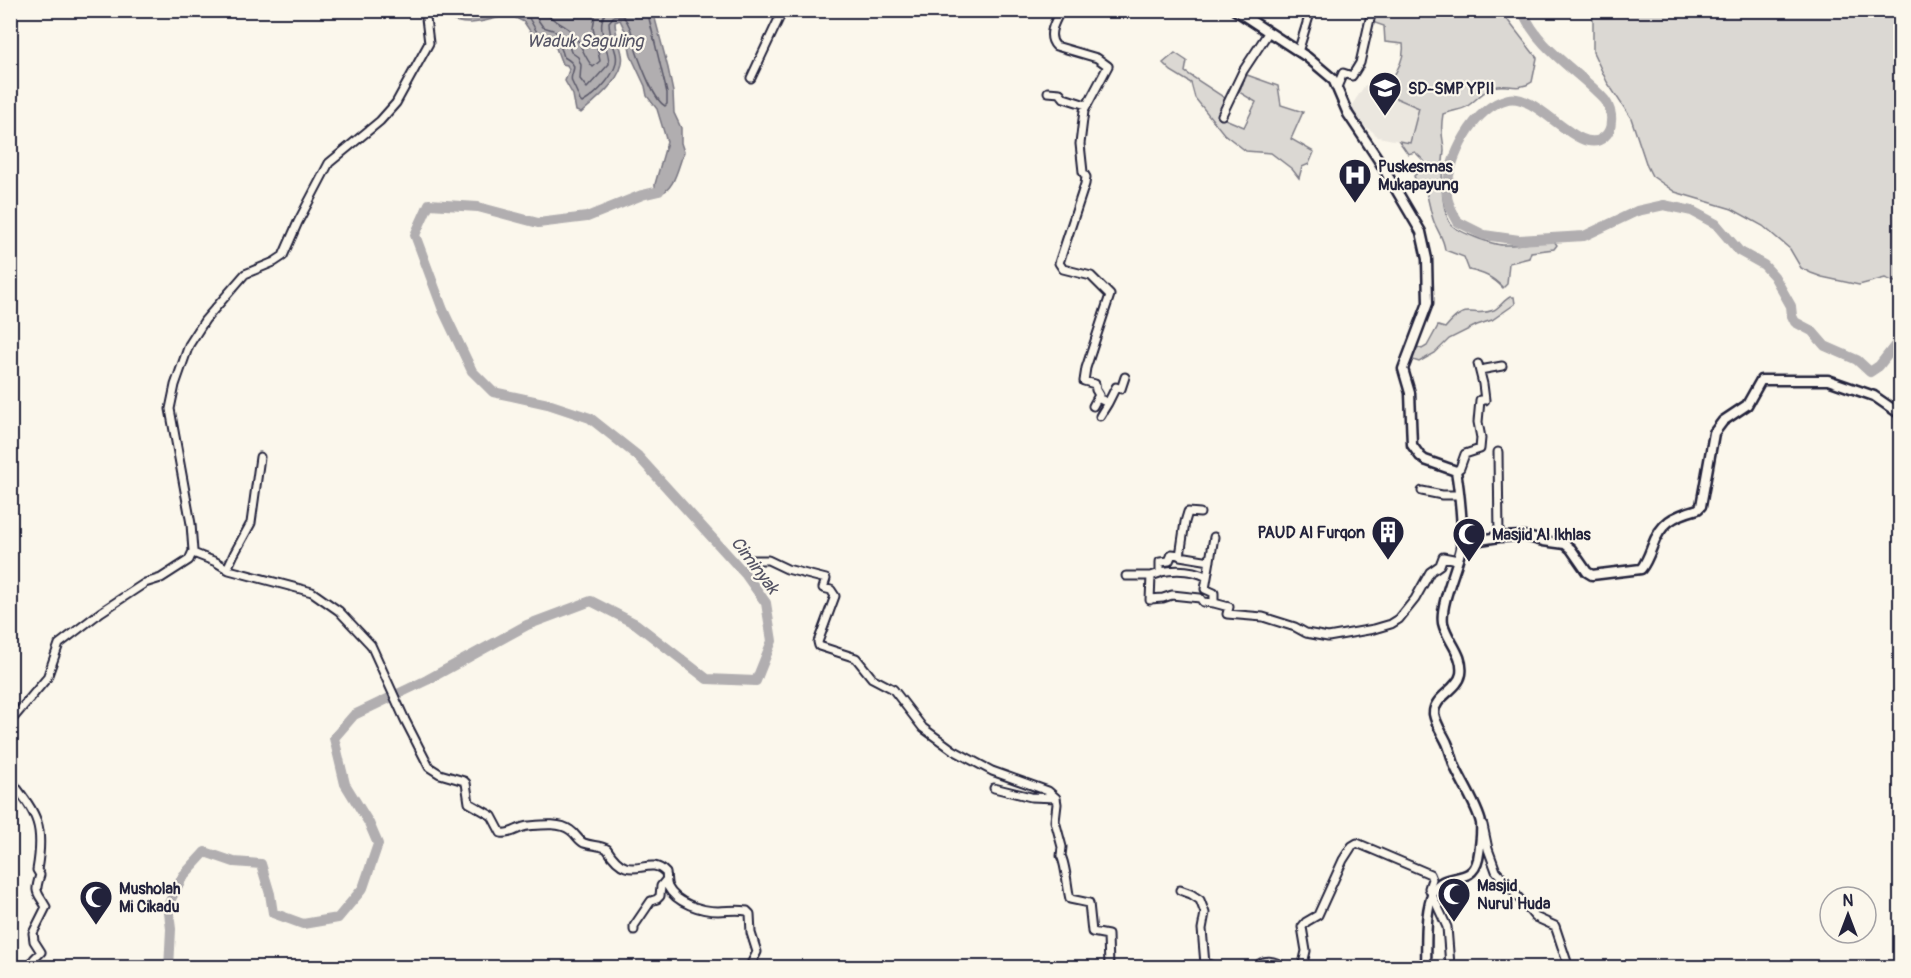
<svg xmlns="http://www.w3.org/2000/svg" width="1911" height="978" font-family="Pangolin,sans-serif">
<rect width="100%" height="100%" fill="#fbf7ec"/>
<filter id="ink" filterUnits="userSpaceOnUse"><feTurbulence type="fractalNoise" baseFrequency=".0167" numOctaves="2"/><feDisplacementMap in="SourceGraphic" scale="12" xChannelSelector="R" yChannelSelector="G"/><feConvolveMatrix kernelMatrix="1 2 1 2 8 2 1 2 1" color-interpolation-filters="sRGB"/></filter>
<g filter="url(#ink)">
<path fill="#ebe7df" d="M1365 85 1419 108 1410 143 1378 137 1372 131 1357 122 1348 111Z"/>
<path fill="#dbd8d3" stroke="#7e7d87" stroke-width="1.5" d="M1368 11H1506V18L1537 58 1532 82C1518 92 1504 82 1494 87 1482 91 1476 101 1466 107 1462 110 1449 111 1443 114 1442 120 1441 126 1442 132 1442 138 1444 144 1444 150 1442 172 1439 202 1450 223 1454 231 1494 245 1503 245 1520 246 1537 241 1553 240L1557 245 1554 249 1531 252 1529 258 1509 263 1507 284 1503 288C1493 277 1483 273 1469 270L1464 257 1445 250C1444 239 1438 232 1434 222 1429 209 1429 197 1423 184H1417L1414 176 1421 169 1424 161 1415 152 1408 154 1399 141 1410 143 1419 108 1375 89 1381 79 1391 80C1398 70 1405 57 1403 44L1385 42 1384 26 1375 23Z
M1593 11H1900V284L1885 278 1859 285 1822 277 1811 273 1801 268 1790 249 1763 226 1732 209 1675 192 1652 176 1647 166 1631 118 1607 82 1593 52Z
M1175 53 1187 61 1185 72 1225 98 1218 116 1244 127 1256 102 1239 92 1247 75 1278 86 1281 105 1303 112 1291 139 1314 152 1309 164 1302 167 1299 178 1292 169 1271 153 1246 151 1224 134 1195 98 1191 83 1171 71 1163 63Z
M1510 297H1514L1515 304 1492 320 1477 325 1449 339 1435 353 1419 362 1410 359 1415 346 1422 349 1427 346 1438 326 1445 328C1468 300 1471 319 1494 310 1500 307 1504 300 1510 297Z"/>
<path fill="#b1aeb0" stroke="#787681" stroke-width="1.5" d="M443 11H653L668 68 673 92 674 113 681 128V143L684 152C678 166 675 191 658 194L655 190V184L667 142 657 109 647 96 645 86 631 56 627 35 620 20 615 22C615 33 620 43 622 54 627 76 596 100 581 113L576 111 573 95 565 81 569 70 567 65 562 64 556 48 546 41 536 40 524 22 510 15C487 19 470 29 447 18Z"/>
<g fill="none" stroke-linecap="round" stroke-linejoin="round">
<path stroke="#5b5a6a" stroke-width="1.5" d="M515 10 529 18 538 34C554 37 560 41 564 57 583 68 568 71 572 82 575 89 578 93 580 101L582 103C596 95 620 72 616 54 613 43 609 33 609 22L614 16H623C634 29 632 41 638 56 643 69 654 100 665 106L667 104V93L647 10
M531 10 543 27 553 30 567 40 571 52 578 57 581 65 580 79 587 88 609 64C609 46 593 25 608 10
M544 10C551 22 565 23 574 34 581 44 585 59 593 67L600 61 593 28 596 10"/>
<path stroke="#b1aeb0" stroke-width="10" d="M1522 10C1539 51 1577 69 1605 100 1609 105 1612 115 1611 121 1611 128 1609 133 1604 137 1580 159 1538 92 1508 99 1474 107 1447 159 1447 193 1446 202 1454 214 1458 222L1484 235 1519 240 1584 236 1637 211 1664 205 1692 211 1716 224 1739 251 1764 265 1774 276 1791 306 1792 316 1795 322 1812 331 1825 346 1857 360 1870 372 1879 366 1900 339
M169 968 171 929 168 905 183 876 205 852 234 862 261 864 270 894 273 913 303 924 338 918 363 888 378 844 369 823 345 784 334 738 354 715 427 680 527 625 591 601 636 624 707 679 756 681 772 641 766 603 746 575 638 456 590 418 548 404 493 392 472 371 443 310 415 235 429 204 478 207 538 223 587 217 642 195 659 191 664 183"/>
<g stroke="#22223b" stroke-width="11">
<path id="minor" d="M1061 10C1055 21 1046 36 1056 46L1097 58 1108 66 1084 111 1080 144 1083 172 1086 177 1085 184 1059 263 1063 269 1091 276 1110 295 1086 368 1084 381 1095 384 1096 390 1099 395 1093 406
M1298 52 1311 10
M751 78 783 10
M1337 87 1343 73 1352 76 1360 63 1372 10
M1048 92 1060 93 1064 98 1086 105
M1222 115 1243 71 1268 33
M1480 370 1502 366
M1098 398 1108 403 1116 387 1121 389 1125 377
M1100 416 1108 403
M1498 452 1499 537
M1456 471 1460 468 1465 454 1480 449 1481 438 1478 422 1480 400H1485L1483 384 1478 364
M1422 491 1442 495H1459
M1200 513 1188 512 1185 522 1180 556 1210 561
M1214 537 1205 589 1214 593V603L1229 607 1227 614 1263 617 1295 627 1306 633 1328 637 1374 629 1391 624 1399 619 1415 599 1430 572 1440 565 1443 557 1458 560
M193 553 216 562 229 570 312 592 339 611 371 645 405 720 429 767 440 774 464 781 466 783 469 803 492 816 501 833C511 835 518 827 528 826 540 825 560 822 570 830 576 834 578 840 584 843 592 846 600 845 607 849 631 888 647 852 666 873 667 877 666 882 668 887 676 903 701 911 718 911 728 911 737 909 747 911L750 914 751 933 757 952 749 968
M752 560H768L787 569 826 579 823 588 831 590 835 596 818 642 819 646 856 658 872 678 893 689 923 728 953 750 992 771 1048 791 1056 798 1057 804 1055 821 1062 847 1061 856C1066 864 1067 888 1070 899L1089 903 1092 932 1108 935 1109 968
M227 569 234 554 251 523 260 457
M1160 572C1176 569 1192 569 1207 577
M1126 576H1151
M1150 599 1163 598 1172 595 1200 598 1203 602 1214 603
M1150 600 1151 576 1160 573V562L1169 561 1172 554 1180 555
M10 722 47 678 59 644 101 612 145 583 161 578 189 560 193 551 191 524 170 409 175 385 189 345 205 320 245 274 274 262 283 256 298 222 329 163 380 121 396 103 429 43 425 10
M10 779C37 815 45 824 37 870L40 875C34 894 37 891 46 907L33 933 34 941 41 952 34 959 36 968
M994 788 1031 797 1056 798
M1483 825 1488 849 1496 871 1535 917 1555 926 1569 968
M1180 890 1191 894 1200 900 1205 913 1202 929 1205 964
M634 930V926L651 901 657 899 660 896 661 886 666 880
M1203 966 1208 964 1217 968
M1255 968C1263 958 1275 960 1285 968
M1302 968 1306 951 1302 927 1306 922 1318 915 1343 860 1352 846 1357 843 1430 874 1432 879 1429 888 1447 927 1450 965"/>
</g>
<g stroke="#22223b" stroke-width="13">
<path id="tertiary" d="M1235 10 1307 57 1333 79 1348 114 1378 159 1421 232 1427 259 1428 303 1403 369 1410 393 1412 445 1420 456 1425 460 1456 471C1459 488 1464 532 1461 548 1457 569 1440 603 1443 623 1447 641 1464 654 1461 674 1458 690 1433 697 1434 714 1436 725 1443 734 1447 743 1451 752 1452 760 1456 769 1463 784 1478 808 1481 823 1482 834 1480 848 1478 859 1472 887 1444 870 1434 891 1424 910 1427 946 1426 968
M1461 543 1499 537 1524 536 1543 541 1565 544 1571 549 1587 572 1592 575 1641 569C1646 563 1649 555 1652 547 1661 522 1673 516 1698 509L1701 506 1714 433 1723 421 1747 405 1761 380H1828L1874 396 1900 414"/>
</g>
<use href="#minor" stroke="#fbf7ec" stroke-width="7"/>
<use href="#tertiary" stroke="#fbf7ec" stroke-width="8"/>
</g>
</g>
<defs>
<g id="school-pin" transform="scale(1.725)"><path d="M0 17L-7.5 6A9.5 9.5 0 1 1 7.5 6Z" fill="#22223b" stroke="#fbf7ec"/><path d="M0-5L7-2L0 1L-7-2ZM-4 1L0 2.5L4 1V4Q0 6-4 4Z" fill="#fff"/></g>
<g id="hospital-pin" transform="scale(1.725)"><path d="M0 17L-7.5 6A9.5 9.5 0 1 1 7.5 6Z" fill="#22223b" stroke="#fbf7ec"/><path d="M-5-5h3v3.5h4V-5h3V5h-3V1.5h-4V5h-3Z" fill="#fff"/></g>
<g id="building-pin" transform="scale(1.725)"><path d="M0 17L-7.5 6A9.5 9.5 0 1 1 7.5 6Z" fill="#22223b" stroke="#fbf7ec"/><path d="M-4-6H4V6H1V3H-1V6H-4ZM-2.5-4.3h1.7v1.8h-1.7ZM.8-4.3h1.7v1.8H.8ZM-2.5-1h1.7V.8h-1.7ZM.8-1h1.7V.8H.8Z" fill="#fff"/></g>
<g id="mosque-pin" transform="scale(1.725)"><path d="M0 17L-7.5 6A9.5 9.5 0 1 1 7.5 6Z" fill="#22223b" stroke="#fbf7ec"/><path d="M3.5-4.9A6 6 0 1 0 3.5 4.9A5 5 0 1 1 3.5-4.9Z" fill="#fff"/></g>
</defs>
<g fill-rule="evenodd">
<use href="#school-pin" x="1385" y="88"/>
<use href="#hospital-pin" x="1355" y="175"/>
<use href="#building-pin" x="1388" y="532"/>
<use href="#mosque-pin" x="1469" y="534"/>
<use href="#mosque-pin" x="1454" y="894"/>
<use href="#mosque-pin" x="96" y="897"/>
</g>
<g text-anchor="middle" stroke-width="4.5" stroke-linejoin="round" paint-order="stroke">
<g font-size="16" font-weight="bold" fill="#22223b" stroke="#fbf7ec" text-anchor="start">
<text x="1408" y="94">SD-SMP YPII</text>
<text x="1378" y="172">Puskesmas<tspan x="1378" dy="18">Mukapayung</tspan></text>
<text x="1365" y="538" text-anchor="end">PAUD Al Furqon</text>
<text x="1492" y="540">Masjid Al Ikhlas</text>
<text x="1477" y="891">Masjid<tspan x="1477" dy="18">Nurul Huda</tspan></text>
<text x="119" y="894">Musholah<tspan x="119" dy="18">Mi Cikadu</tspan></text>
</g>
<g font-size="18" font-style="italic" fill="#545364" stroke="#fbf7ec">
<text x="585" y="47">Waduk Saguling</text>
<text transform="translate(755 565) rotate(53)" y="6">Ciminyak</text>
</g>
</g>
<rect width="1911" height="978" fill="none" stroke="#fbf7ec" stroke-width="36"/>
<rect x="18" y="18" width="1875" height="942" fill="none" stroke="#22223b" stroke-width="2" filter="url(#ink)"/>
<g transform="translate(1848 915)"><circle r="28" fill="#fbf7ec" stroke="#a4a2a5" stroke-width="1.5"/>
<path d="M0-4.5L10 22L0 15L-10 22Z" fill="#22223b"/>
<text y="-9" font-size="16" font-weight="bold" text-anchor="middle" fill="#22223b">N</text>
</g>
</svg>
